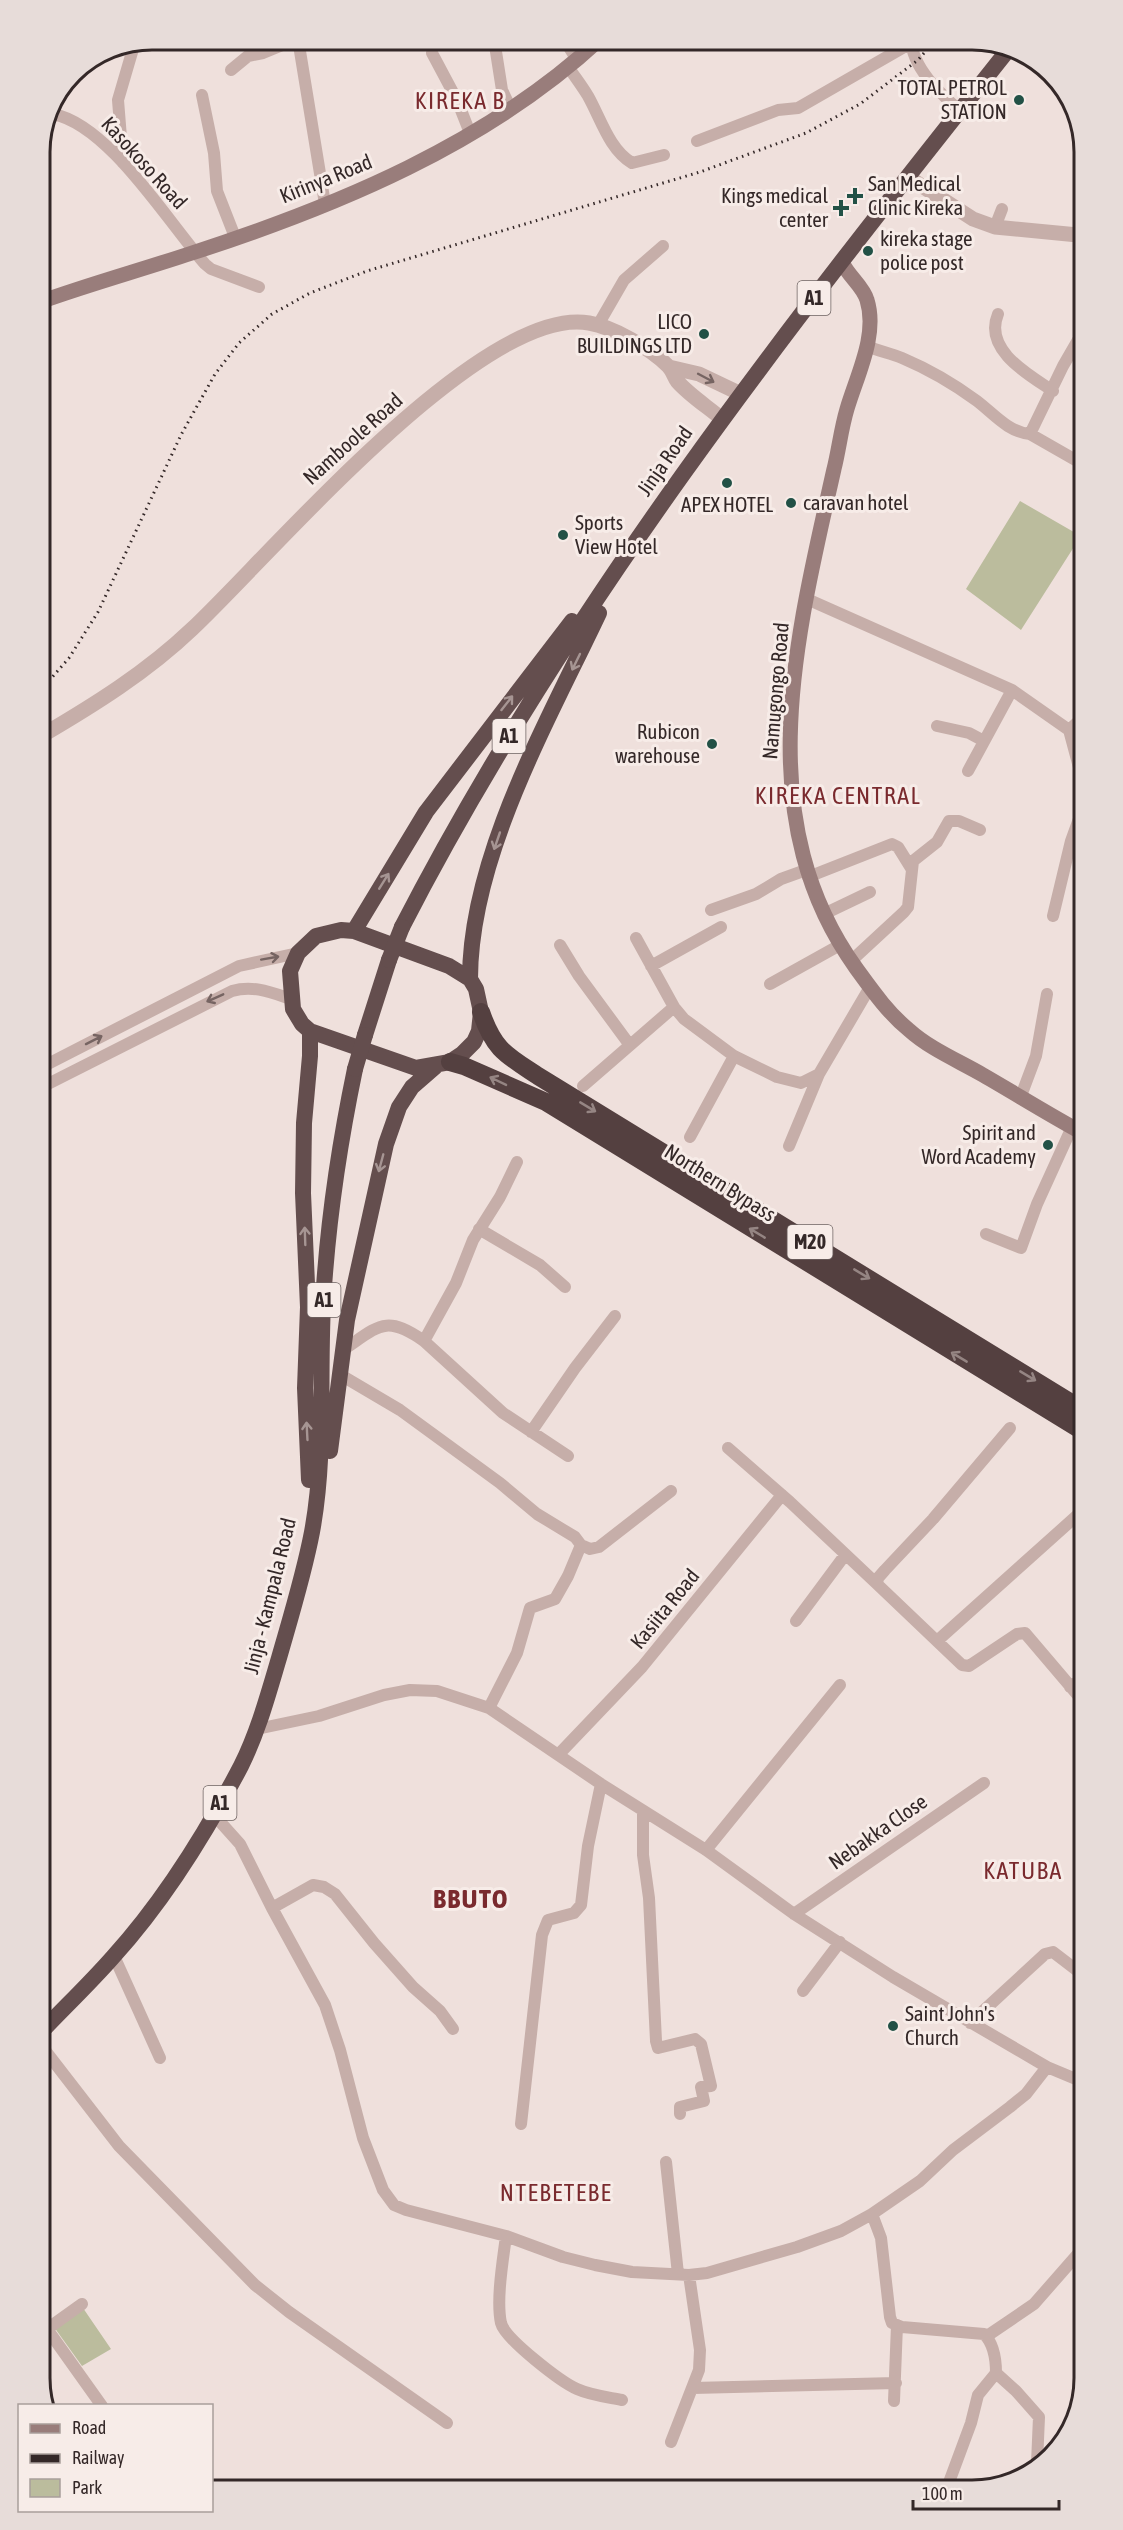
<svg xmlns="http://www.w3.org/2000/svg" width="1123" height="2530" font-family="'Asap Condensed',sans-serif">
<rect width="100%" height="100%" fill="#efe0dc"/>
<path fill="#bbbc9d" d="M1020 501 1079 535V539L1021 630 966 589Z
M83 2308 111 2349 82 2366 54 2327Z"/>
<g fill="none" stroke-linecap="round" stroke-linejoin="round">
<path stroke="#c6aea9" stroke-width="12" d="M298 39 325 204
M494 39 502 90 511 109
M564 39 577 60
M911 39C912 68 940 93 960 111
M432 53 457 100 470 133
M569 68C575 77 582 86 588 96 601 119 609 149 632 163L664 155
M231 70 248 56 263 53 297 39
M202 95 214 153 217 191 235 237
M53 114C109 125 167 221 205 264L211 269 259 287
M697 141 778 110 798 108 911 43
M123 163 118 100 135 42
M995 227 1002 209
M998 314C983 350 1029 375 1053 391
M598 325 624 280 663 246
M867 346C878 351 890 353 902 358 928 369 954 384 977 401 994 414 1008 432 1030 434L1063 366 1078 340
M1030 434 1079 462
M807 599 1012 690 1069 730 1080 771
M937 726 969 733 984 741
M1069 730 1080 720
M968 771 1012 690
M808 877 892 844 898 847 911 868
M711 910 756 894 781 879 806 870
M824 914 870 892
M1053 916 1071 841 1080 816
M636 938 674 1007 684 1019 734 1056 777 1077 801 1083 819 1074 870 987
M560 945 579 976 629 1044
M851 961 904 912 908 907 913 861 937 842 949 821H959L980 830
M651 966 721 927
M770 984 840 945
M42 1067 239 966 298 953
M583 1086 674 1007
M42 1087 232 991C253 985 270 992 291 999
M1021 1096 1036 1056 1047 994
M690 1137 734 1056
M789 1146 819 1074
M479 1229 540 1265 565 1287
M986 1234 1021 1248 1037 1204 1072 1127
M424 1341 503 1413 568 1456
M343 1350C379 1326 385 1314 424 1341L456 1283 473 1240 500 1197 517 1162
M339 1374 400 1410 500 1483 537 1514 575 1537 581 1545 568 1576 555 1599 530 1608 517 1653 489 1708
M1010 1428 933 1519 885 1570 878 1578 877 1584 962 1665 969 1666 1017 1634 1025 1633 1082 1700
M531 1432 575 1368 615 1316
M728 1448 790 1502 877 1584
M581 1545 590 1549 599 1547 671 1491
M796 1621 845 1555
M937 1641 1082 1511
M1070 1687 1082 1679
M257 1729 319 1716 384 1695 410 1690 437 1691 489 1708 601 1784 706 1850 794 1914 893 1977 1047 2067 1026 2094 1010 2107 953 2150 920 2181 872 2214
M559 1754 642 1667 782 1495
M643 1811V1855L649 1898 656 2041 658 2048 695 2039 701 2044 711 2086 701 2087 704 2101 680 2107V2114
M214 1815 240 1844 272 1908 325 2005 340 2050 363 2138 383 2190 394 2205 406 2210 506 2236 563 2257 595 2265 632 2272 689 2275 707 2273 797 2247 841 2231 872 2214 881 2238 890 2317 892 2323 902 2327 984 2334C994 2344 996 2359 996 2373L978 2395 971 2423 948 2485
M706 1850 840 1685
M272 1908 313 1885 324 1887 335 1894 374 1943 413 1987 440 2011 453 2029
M794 1914 984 1783
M114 1956 160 2058
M803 1991 840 1942
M970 2023 1045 1954 1053 1952 1083 1975
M44 2049 119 2146 255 2285 289 2312 447 2423
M1047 2067 1083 2082
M521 2124 542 1935 548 1920 574 1913 581 1905 588 1846 601 1784
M666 2162 678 2274
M506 2236C503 2260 496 2300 501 2323 505 2339 561 2382 577 2389 590 2395 607 2397 622 2400
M45 2326 102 2406
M47 2329 82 2304
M987 2336 1034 2304 1084 2247
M996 2373 1016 2391 1039 2417 1037 2463
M693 2388 896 2383
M894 2401 897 2325
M671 2442 699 2370 700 2350 689 2275"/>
<path stroke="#c6aea9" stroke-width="15" d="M908 177 973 219 995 227 1078 235
M669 367 699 374 741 394
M41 736C94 705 147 672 192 629 268 558 482 304 589 323 613 327 650 348 668 366 672 370 674 376 677 381 689 395 708 407 722 419"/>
<path stroke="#997d7b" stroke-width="15" d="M842 262C848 276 863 286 867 300 878 335 857 375 847 409 841 429 839 449 834 469 797 634 748 818 856 968 872 990 888 1013 909 1030 930 1049 959 1061 983 1075 1016 1094 1048 1114 1081 1132
M40 302C90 284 141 270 192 253 337 206 487 144 600 39"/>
<path stroke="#644e4e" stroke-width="16" d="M402 927C565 610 787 328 1008 50
M341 930 354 931 449 966 470 979 476 989 481 1012 479 1031 474 1042 462 1054 450 1062 416 1068 310 1031 302 1024 293 1009 290 971 298 953 316 936Z
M354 931 426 812 572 621
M470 979C470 857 548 721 599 613
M365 1035 389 960
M330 1451 347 1320 386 1144 399 1107 412 1087 435 1067
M309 1480 305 1388 308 1307 303 1193 304 1123 310 1056V1031
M44 2029C67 2005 91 1982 113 1957 162 1903 207 1831 241 1766 258 1732 268 1695 279 1658 291 1616 304 1574 312 1532 327 1451 318 1368 324 1287 329 1214 340 1141 355 1069"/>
<path stroke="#544040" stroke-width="18" d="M481 1012C494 1050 506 1055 538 1076L1081 1409
M450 1062 464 1066 546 1102 1081 1430"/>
<path stroke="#342828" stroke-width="3" stroke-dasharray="1.5 4.5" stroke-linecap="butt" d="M41 690 69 658 98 612 181 435 215 374 239 343 272 314 310 293 367 271 700 172 806 133 860 104 918 60 936 39"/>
<path stroke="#644e4e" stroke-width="16" d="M389 960 402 927
M355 1069 365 1035"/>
</g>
<defs><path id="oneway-shaft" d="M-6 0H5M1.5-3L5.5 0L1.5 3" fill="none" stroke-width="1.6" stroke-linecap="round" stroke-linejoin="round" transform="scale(1.5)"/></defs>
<g stroke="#766462">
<use href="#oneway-shaft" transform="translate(706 378) rotate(28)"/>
<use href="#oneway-shaft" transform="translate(270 958) rotate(-10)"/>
<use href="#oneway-shaft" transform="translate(215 998) rotate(156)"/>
<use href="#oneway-shaft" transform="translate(94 1040) rotate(-27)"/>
</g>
<g stroke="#a69593">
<use href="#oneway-shaft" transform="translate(576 662) rotate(116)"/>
<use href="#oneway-shaft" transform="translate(507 703) rotate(-52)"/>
<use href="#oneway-shaft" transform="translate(497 841) rotate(109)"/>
<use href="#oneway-shaft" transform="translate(384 881) rotate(-58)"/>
<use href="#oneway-shaft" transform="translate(381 1163) rotate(105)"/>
<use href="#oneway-shaft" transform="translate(305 1236) rotate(-92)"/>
<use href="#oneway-shaft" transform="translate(307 1431) rotate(-93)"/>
</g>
<g stroke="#958583">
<use href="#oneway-shaft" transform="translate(498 1081) rotate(-154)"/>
<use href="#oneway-shaft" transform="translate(588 1107) rotate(31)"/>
<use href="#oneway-shaft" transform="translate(757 1233) rotate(-149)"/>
<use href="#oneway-shaft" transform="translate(862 1274) rotate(31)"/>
<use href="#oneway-shaft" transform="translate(959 1357) rotate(-149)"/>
<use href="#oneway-shaft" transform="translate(1028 1376) rotate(31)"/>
</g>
<g fill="#225146" stroke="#f7ece8" stroke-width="2">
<circle cx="1019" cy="100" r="6"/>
<path d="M852 187h6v6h6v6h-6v6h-6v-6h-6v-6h6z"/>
<path d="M838 199h6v6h6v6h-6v6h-6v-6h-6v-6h6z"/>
<circle cx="868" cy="251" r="6"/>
<circle cx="704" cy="334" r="6"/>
<circle cx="727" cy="483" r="6"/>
<circle cx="791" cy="503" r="6"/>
<circle cx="563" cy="535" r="6"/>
<circle cx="712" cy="744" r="6"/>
<circle cx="1048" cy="1145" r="6"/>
<circle cx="893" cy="2026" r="6"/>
</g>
<g text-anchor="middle" stroke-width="6" stroke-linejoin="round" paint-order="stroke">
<g fill="#f7ece8" stroke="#6e6362" stroke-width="1.5">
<rect x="797.5" y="281" width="33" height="34" rx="4.5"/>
<rect x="492.5" y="719" width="33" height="34" rx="4.5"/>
<rect x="787.5" y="1225" width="45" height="34" rx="4.5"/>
<rect x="307.5" y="1283" width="33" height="34" rx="4.5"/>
<rect x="203.5" y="1786" width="33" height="34" rx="4.5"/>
</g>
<g font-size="20" font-weight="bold" fill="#342828">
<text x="814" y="305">A1</text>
<text x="509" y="743">A1</text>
<text x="810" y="1249">M20</text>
<text x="324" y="1307">A1</text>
<text x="220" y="1810">A1</text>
</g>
<g font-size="21" fill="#342828" stroke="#f7ece8" text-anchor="end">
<text x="1007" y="95">TOTAL PETROL<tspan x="1007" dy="24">STATION</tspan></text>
<text x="868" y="191" text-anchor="start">San Medical<tspan x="868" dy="24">Clinic Kireka</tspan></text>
<text x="828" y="203">Kings medical<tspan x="828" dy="24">center</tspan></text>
<text x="880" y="246" text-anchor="start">kireka stage<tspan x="880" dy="24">police post</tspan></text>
<text x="692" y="329">LICO<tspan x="692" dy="24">BUILDINGS LTD</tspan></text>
<text x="803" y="510" text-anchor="start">caravan hotel</text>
<text x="727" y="512" text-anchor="middle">APEX HOTEL</text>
<text x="575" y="530" text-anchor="start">Sports<tspan x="575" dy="24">View Hotel</tspan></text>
<text x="700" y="739">Rubicon<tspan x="700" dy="24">warehouse</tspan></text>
<text x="1036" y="1140">Spirit and<tspan x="1036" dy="24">Word Academy</tspan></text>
<text x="905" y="2021" text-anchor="start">Saint John's<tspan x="905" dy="24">Church</tspan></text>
</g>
<g font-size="21" fill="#342828" stroke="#f7ece8">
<text transform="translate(144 163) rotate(48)" y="7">Kasokoso Road</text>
<text transform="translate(326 179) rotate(-22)" y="7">Kirinya Road</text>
<text transform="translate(353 439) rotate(-42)" y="7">Namboole Road</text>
<text transform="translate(665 461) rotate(-55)" y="7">Jinja Road</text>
<text transform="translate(776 691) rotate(-85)" y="7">Namugongo Road</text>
<text transform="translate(720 1183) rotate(32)" y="7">Northern Bypass</text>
<text transform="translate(270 1596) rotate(-76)" y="7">Jinja - Kampala Road</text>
<text transform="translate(665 1609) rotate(-51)" y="7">Kasiita Road</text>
<text transform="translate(878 1832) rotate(-35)" y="7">Nebakka Close</text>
</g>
<g font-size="24" letter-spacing="1.5" fill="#7a2a2e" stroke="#f7ece8">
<text x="460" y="109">KIREKA B</text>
<text x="838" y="804">KIREKA CENTRAL</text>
<text x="1023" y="1879">KATUBA</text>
<text x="556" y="2201">NTEBETEBE</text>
</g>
<g font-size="27" font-weight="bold" letter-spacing="1.5" fill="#7a2a2e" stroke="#f7ece8">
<text x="471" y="1908">BBUTO</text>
</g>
</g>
<path d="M0 0H1123V2530H0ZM152 50H972A102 102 0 0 1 1074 152V2378A102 102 0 0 1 972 2480H152A102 102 0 0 1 50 2378V152A102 102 0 0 1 152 50Z" fill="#e7dcd9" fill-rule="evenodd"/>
<path fill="none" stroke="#342828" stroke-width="3" d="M152 50H972A102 102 0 0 1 1074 152V2378A102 102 0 0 1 972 2480H152A102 102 0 0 1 50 2378V152A102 102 0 0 1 152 50Z"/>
<rect x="18" y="2404" width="195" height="108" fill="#f7ece8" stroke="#a99e9b" stroke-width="1.5"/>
<rect x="30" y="2424" width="30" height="9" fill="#997d7b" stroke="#a99e9b" stroke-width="1.5"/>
<text x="72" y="2434" font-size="18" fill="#342828">Road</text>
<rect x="30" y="2454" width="30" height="9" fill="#342828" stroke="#a99e9b" stroke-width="1.5"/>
<text x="72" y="2464" font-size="18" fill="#342828">Railway</text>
<rect x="30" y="2479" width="30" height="18" fill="#bbbc9d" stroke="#a99e9b" stroke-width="1.5"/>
<text x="72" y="2494" font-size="18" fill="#342828">Park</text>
<path d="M913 2500v9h146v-9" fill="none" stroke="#342828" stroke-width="3"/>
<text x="922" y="2500" font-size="18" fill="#342828" stroke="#f7ece8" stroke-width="4.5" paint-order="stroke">100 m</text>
</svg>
